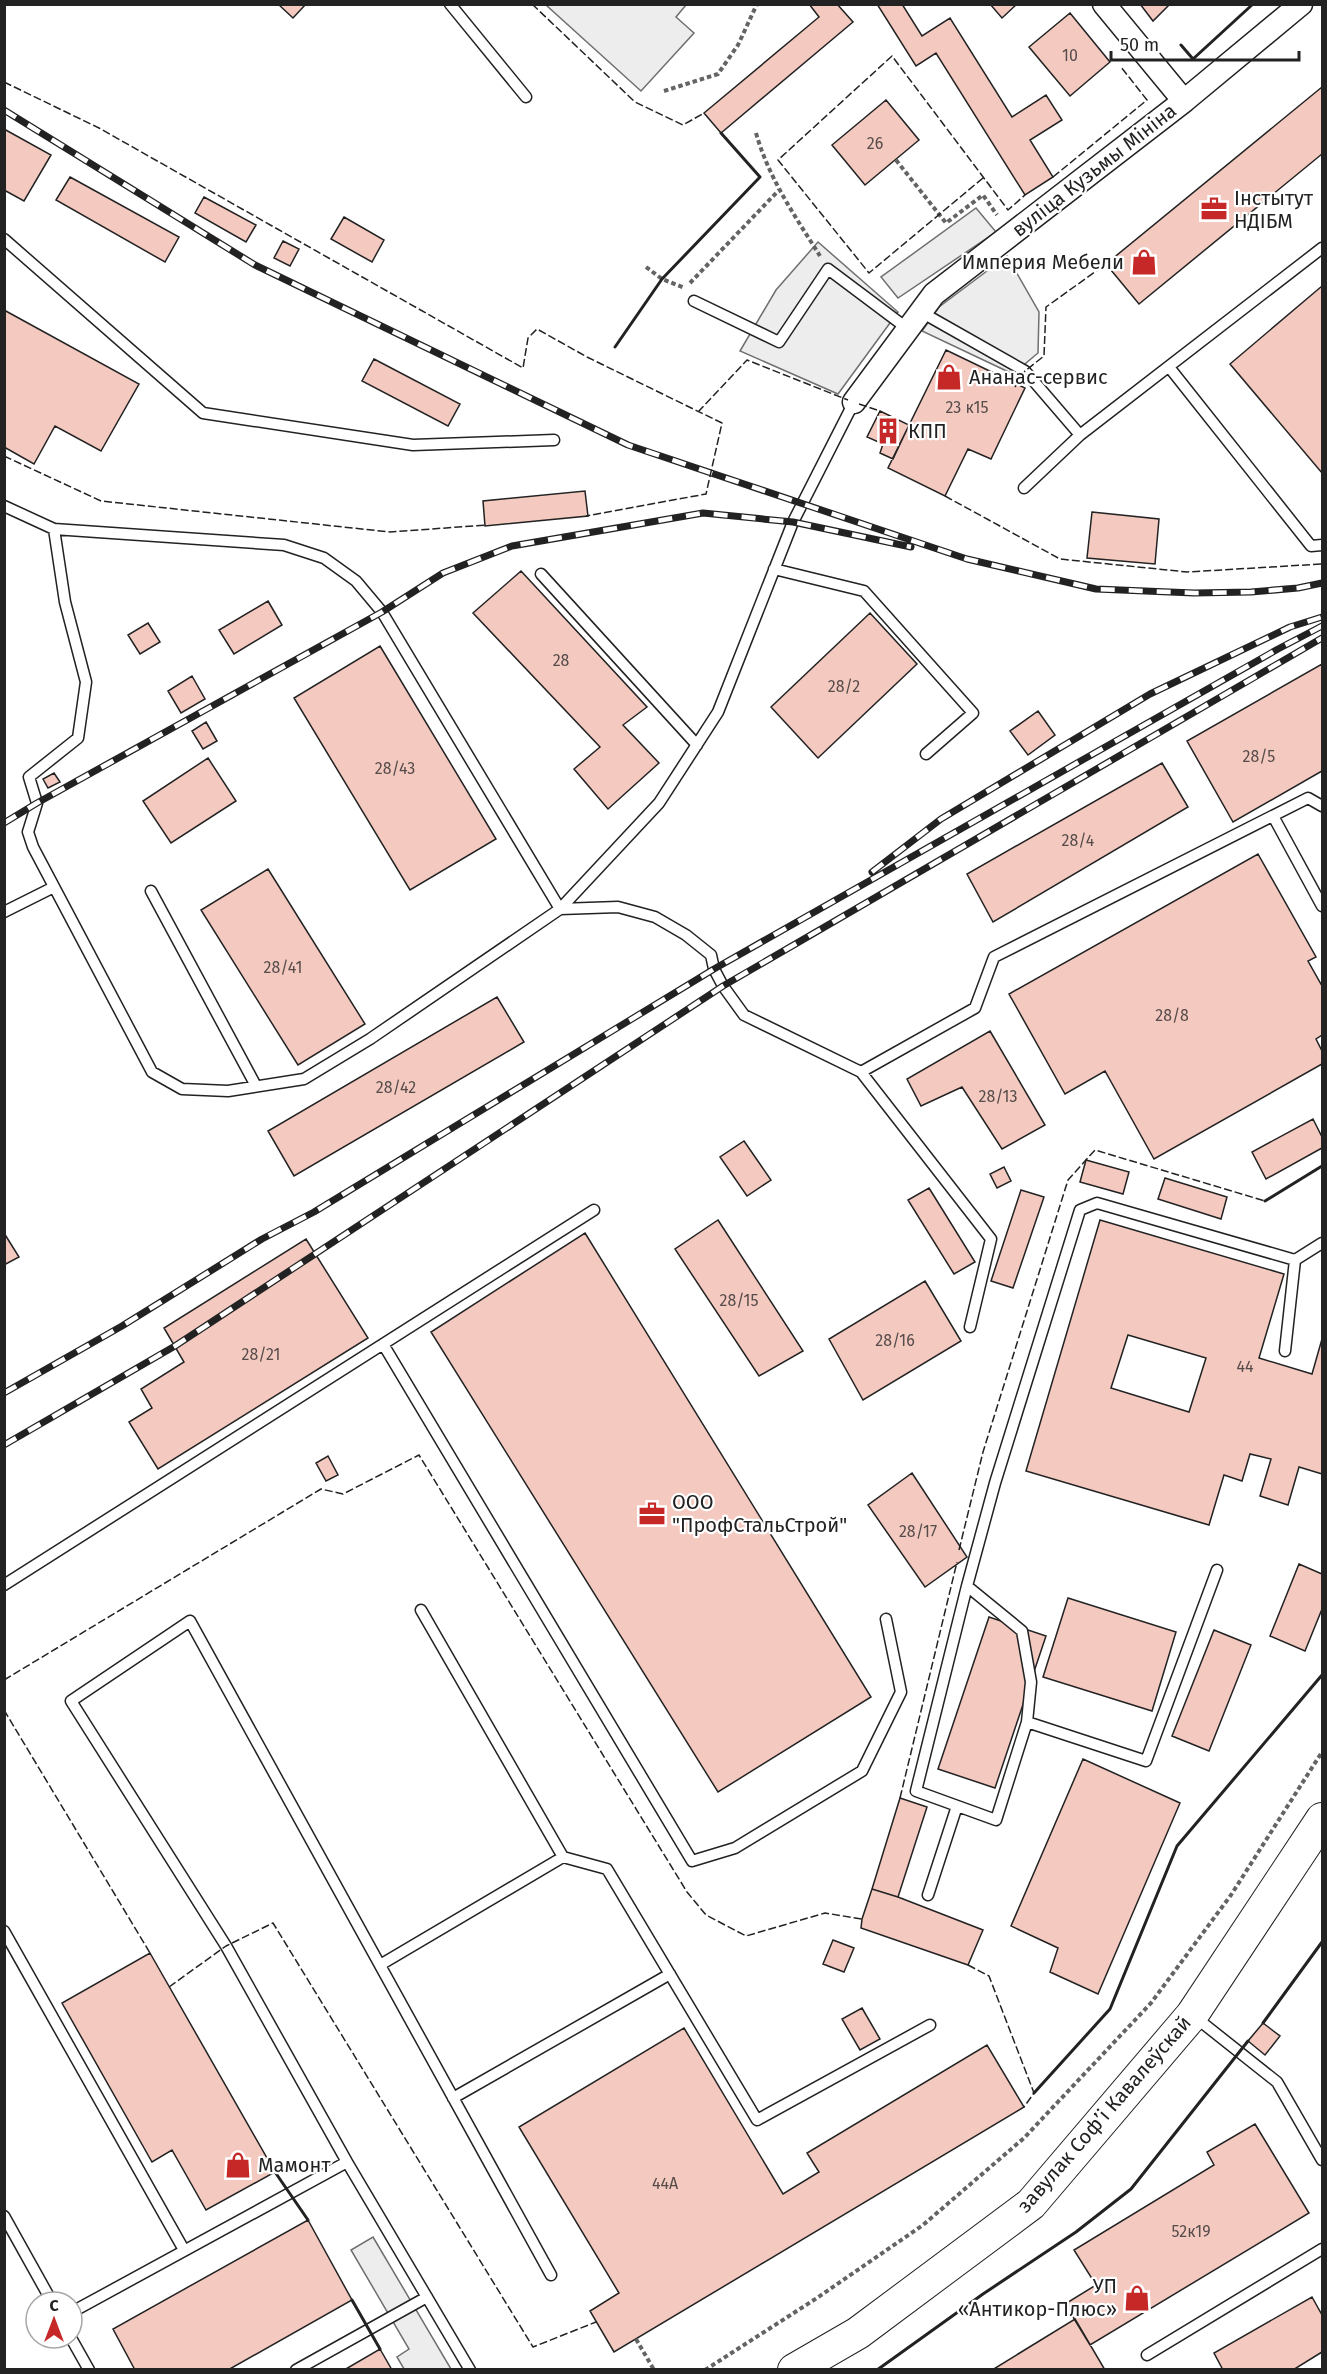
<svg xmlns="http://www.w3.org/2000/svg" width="1327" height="2374" font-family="'Fira Sans',sans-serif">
<rect width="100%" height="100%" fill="#fff"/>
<path fill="#ededed" stroke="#6f6f6f" stroke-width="1.5" d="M546 5H686L676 17 694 33 641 91Z
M976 208 996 232 898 298 881 277Z
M818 242 898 312 838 394 740 351 776 290Z
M1007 256 1039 312 1038 353 1013 374 922 331 939 307Z
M373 2237 451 2369H404L397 2357 409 2349 351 2250Z"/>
<path fill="#f3c9c0" stroke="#222" stroke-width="1.5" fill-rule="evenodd" d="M278 4H306L293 18Z
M809 4H837L853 22 721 133 704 113 819 17Z
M877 4H902L922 36 950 18 1012 117 1046 95 1062 120 1030 140 1053 177 1025 195 936 53 916 66Z
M990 4H1017L1002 18Z
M1140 4H1170L1153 21Z
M1070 13 1110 62 1070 96 1029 47Z
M1322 87V154L1139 304 1106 264Z
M886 100 919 140 865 185 832 145Z
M4 129 51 155 24 201 4 190Z
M70 177 179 237 165 262 56 200Z
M204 197 256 225 246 242 195 213Z
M344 217 384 240 372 262 331 239Z
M283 241 299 249 290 266 274 258Z
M1322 286V473L1230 364Z
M4 310 139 384 101 451 55 426 34 464 4 447Z
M946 350 1025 388 991 459 968 449 945 496 888 468Z
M374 359 460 404 448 426 362 381Z
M880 411 909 425 893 459 880 453 883 444 867 437Z
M585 491 588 516 485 526 483 501Z
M1092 512 1159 519 1155 564 1087 558Z
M521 571 647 707 623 725 659 763 608 809 574 769 600 747 473 613Z
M268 601 282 625 234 654 219 630Z
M870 613 917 664 818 758 771 707Z
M148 623 160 642 140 654 128 635Z
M380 646 496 839 410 890 294 698Z
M1322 664V771L1233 822 1187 741Z
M192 676 205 699 181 713 168 691Z
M1038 711 1055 735 1028 755 1010 731Z
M206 722 217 741 203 749 192 731Z
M208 758 236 801 171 843 143 801Z
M1162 763 1188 807 993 922 967 874Z
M54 773 60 782 48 788 43 779Z
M1258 854 1316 957 1308 961 1322 986V1035L1316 1039 1322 1051V1064L1154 1159 1105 1071 1065 1094 1009 994Z
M268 869 365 1024 298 1065 201 910Z
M497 997 524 1042 294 1176 268 1131Z
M990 1031 1045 1125 1002 1149 962 1087 921 1106 907 1079Z
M1313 1119 1322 1137V1148L1266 1179 1252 1152Z
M744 1141 771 1180 747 1196 720 1157Z
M1086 1160 1129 1172 1123 1194 1080 1182Z
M1004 1167 1011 1181 997 1188 990 1174Z
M1165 1178 1227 1197 1221 1219 1158 1199Z
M929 1188 975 1262 954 1274 908 1200Z
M1021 1190 1044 1197 1013 1288 991 1281Z
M718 1220 803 1351 759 1376 675 1249Z
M1100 1220 1284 1274 1259 1358 1312 1374 1322 1339V1474L1299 1467 1288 1505 1260 1496 1271 1459 1250 1454 1242 1481 1224 1475 1209 1525 1026 1471ZM1128 1335 1206 1358 1189 1412 1111 1388Z
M4 1233 19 1257 4 1265Z
M585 1233 871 1697 718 1792 431 1332Z
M306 1239 368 1338 158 1469 129 1422 152 1408 141 1389 184 1362 164 1328Z
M925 1281 961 1341 863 1400 829 1339Z
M328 1456 338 1475 326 1481 316 1463Z
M912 1473 967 1557 925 1587 868 1505Z
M1299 1564 1322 1574V1609L1305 1651 1270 1636Z
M1068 1598 1176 1632 1152 1711 1043 1677Z
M989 1617 1046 1636 995 1788 938 1769Z
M1214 1630 1251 1645 1209 1751 1172 1736Z
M1083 1759 1180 1803 1098 1994 1050 1972 1058 1948 1011 1926Z
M900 1798 927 1807 898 1897 872 1889Z
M872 1889 898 1897 983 1930 968 1965 861 1928 862 1919Z
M833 1940 854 1948 844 1972 823 1964Z
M150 1953 275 2172 206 2210 172 2150 152 2162 62 2003Z
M862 2008 880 2039 860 2050 842 2019Z
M1263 2023 1280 2036 1265 2055 1248 2041Z
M684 2028 783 2194 819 2172 807 2153 987 2045 1024 2107 614 2352 590 2311 619 2293 519 2127Z
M1255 2124 1309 2213 1090 2345 1065 2304 1096 2285 1074 2250 1214 2165 1207 2152Z
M308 2220 352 2300 228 2370H135L113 2329Z
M1312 2297 1322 2315V2352L1293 2370H1223L1214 2353Z
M1075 2319 1105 2370H992Z
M380 2349 392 2370H344Z"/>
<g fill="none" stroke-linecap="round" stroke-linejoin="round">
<g stroke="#222" stroke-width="13">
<path id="lane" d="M450 4 526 97
M4 239 203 413 413 445 554 440
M694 301 779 342 828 269 908 329
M921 312 1025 371 1080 435 1024 488
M1169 367 1311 546 1322 545
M1080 435 1322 248
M4 506 54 529 284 545 324 558 356 581 382 612 560 909
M54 529 65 602 86 682 78 738 29 777 37 803 28 832 33 847 152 1072 182 1089 228 1091 304 1079 370 1039 560 909 659 803 718 712 793 522 854 402
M774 569 864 591 973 713 926 754
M541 574 697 745
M1273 816 1322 906
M151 891 256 1086
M560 909 618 907 655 917 686 935 711 955 714 969 723 986 744 1015 861 1072 991 1239 970 1327
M4 912 54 887
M861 1072 975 1008 994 957 1308 798 1322 806
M383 1344 692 1861 735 1848 862 1771 901 1692 886 1619
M1285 1351 1295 1260 1322 1243
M4 1585 594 1210
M967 1586 916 1791 996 1820 1027 1722 1031 1682 1022 1631 967 1586 995 1483 1080 1210 1097 1203 1295 1260
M421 1610 563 1857
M1027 1722 1146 1761 1217 1570
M928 1895 957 1806
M4 1931 184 2250
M380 1965 563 1857 607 1869 757 2120 930 2025
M1195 2017 1277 2082 1322 2160
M453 2098 670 1974
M4 2216 52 2302
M72 2312 347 2162
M71 2338 89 2370
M1147 2355 1322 2249
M296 2370 427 2297
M470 2370 347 2162 226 1946 71 1701 190 1621 551 2275"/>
</g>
<g stroke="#222" stroke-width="25">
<path id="street" d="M1104 4 1184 101
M854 402 934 294 1184 101 1301 4"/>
</g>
<g stroke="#222" stroke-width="34">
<path id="secondary" d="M794 2370 858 2333 1031 2204 1192 2015 1322 1819"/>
</g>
<path stroke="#646464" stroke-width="4" stroke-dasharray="4.5 3" stroke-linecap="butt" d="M664 91 718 74 738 45 757 4
M756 133C769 179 795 216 820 256
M896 160 946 223 983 195 997 215
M646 267 662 279 685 288
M690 283 779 190
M636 2339 654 2370
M705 2370 817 2298 923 2225 1024 2138 1151 2003 1231 1895 1322 1752"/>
<use href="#lane" stroke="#fff" stroke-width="10"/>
<use href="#street" stroke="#fff" stroke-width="22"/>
<use href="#secondary" stroke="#fff" stroke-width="32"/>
<g stroke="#222" stroke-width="7">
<path id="rail" d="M4 110 255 265 628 445 967 559 1096 589 1194 593 1251 592 1298 588 1322 583
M4 823 37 803 382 612 443 573 512 546 703 513 793 522 911 547
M872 872 941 819 1150 694 1290 627 1322 617
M4 1393 122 1326 262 1239 314 1212 714 969 1278 649 1322 626
M4 1445 175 1346 723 986 1322 638"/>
</g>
<use href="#rail" stroke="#fff" stroke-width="4.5" stroke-dasharray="14" stroke-linecap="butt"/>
<path stroke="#222" stroke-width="1.5" stroke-dasharray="8 3" stroke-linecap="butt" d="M532 4 635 102 683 125 704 113
M4 82 99 128 523 368 528 338 537 329 587 357 722 423 706 494 586 516
M1053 177 1147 100 1121 67
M983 178 869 273 778 160 892 56 1008 210 1025 195
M1015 387 1025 371 1044 356 1046 307 1106 264
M859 404 880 411
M698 412 747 360 848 400
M4 456 101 501 390 532 487 525
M945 496 1060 559 1187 572 1322 564
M959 1550 983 1452 1068 1180 1095 1150 1265 1201
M4 1680 321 1489 343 1494 419 1455 687 1892 706 1915 746 1936 825 1913 862 1919
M4 1710 150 1953
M900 1798 957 1562
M968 1965 989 1976 1034 2093 1024 2107
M169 1987 226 1946 273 1923 533 2347 596 2322"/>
<path stroke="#222" stroke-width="3" d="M1181 45 1193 59 1253 4
M615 347 662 279 760 177 721 133
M1265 1201 1322 1166
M1263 2023 1322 1942
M1034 2093 1110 2009 1177 1846 1322 1675
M275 2172 308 2220
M352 2300 380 2349
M877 2370 983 2294 1076 2232 1131 2189 1248 2041"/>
</g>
<defs>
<g id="office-bare" transform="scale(2.07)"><path d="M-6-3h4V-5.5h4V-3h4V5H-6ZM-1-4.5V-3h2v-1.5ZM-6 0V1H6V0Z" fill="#c62828" stroke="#fff" stroke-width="2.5" paint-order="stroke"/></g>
<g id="shop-bare" transform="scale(2.07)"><path d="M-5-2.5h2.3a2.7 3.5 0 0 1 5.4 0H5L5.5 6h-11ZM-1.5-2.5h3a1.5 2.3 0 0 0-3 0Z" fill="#c62828" stroke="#fff" stroke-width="2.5" paint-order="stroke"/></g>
<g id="building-bare" transform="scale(2.07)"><path d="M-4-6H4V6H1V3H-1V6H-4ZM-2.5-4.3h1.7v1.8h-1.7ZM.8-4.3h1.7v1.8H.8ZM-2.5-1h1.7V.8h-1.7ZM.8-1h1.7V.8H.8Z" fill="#c62828" stroke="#fff" stroke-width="2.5" paint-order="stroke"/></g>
</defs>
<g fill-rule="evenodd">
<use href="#office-bare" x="1214" y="209"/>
<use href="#shop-bare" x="1144" y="262"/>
<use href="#shop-bare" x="949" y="377"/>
<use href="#building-bare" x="888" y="431"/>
<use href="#office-bare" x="652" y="1514"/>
<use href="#shop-bare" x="238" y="2165"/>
<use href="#shop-bare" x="1137" y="2298"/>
</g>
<g text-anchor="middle" stroke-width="4.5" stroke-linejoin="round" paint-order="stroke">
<g font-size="16" fill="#564c4a">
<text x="1070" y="61">10</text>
<text x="875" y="149">26</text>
<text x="967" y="413">23 к15</text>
<text x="561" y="666">28</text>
<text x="844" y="692">28/2</text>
<text x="1259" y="762">28/5</text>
<text x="395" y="774">28/43</text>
<text x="1078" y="846">28/4</text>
<text x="283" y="973">28/41</text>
<text x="1172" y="1021">28/8</text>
<text x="396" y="1093">28/42</text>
<text x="998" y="1102">28/13</text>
<text x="739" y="1306">28/15</text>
<text x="895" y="1346">28/16</text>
<text x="261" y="1360">28/21</text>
<text x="1245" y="1372">44</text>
<text x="918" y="1537">28/17</text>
<text x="665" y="2189">44А</text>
<text x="1191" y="2237">52к19</text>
</g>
<g font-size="20" fill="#222" stroke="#fff">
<text transform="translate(1094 170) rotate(-38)" y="7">вуліца Кузьмы Мініна</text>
<text transform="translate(1104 2114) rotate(-49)" y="7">завулак Софʼі Кавалеўскай</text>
</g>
<g font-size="20" fill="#222" stroke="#fff" text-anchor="start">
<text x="1234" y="205">Інстытут<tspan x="1234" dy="23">НДІБМ</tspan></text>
<text x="1124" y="269" text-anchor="end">Империя Мебели</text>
<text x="969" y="384">Ананас-сервис</text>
<text x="908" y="438">КПП</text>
<text x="672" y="1509">ООО<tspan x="672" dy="23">"ПрофСтальСтрой"</tspan></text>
<text x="258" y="2172">Мамонт</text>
<text x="1117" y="2293" text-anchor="end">УП<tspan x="1117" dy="23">«Антикор-Плюс»</tspan></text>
</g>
</g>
<rect width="1327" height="2374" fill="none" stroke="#222222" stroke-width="12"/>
<g transform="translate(54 2320)"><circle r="28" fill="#ffffff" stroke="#a7a7a7" stroke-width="1.5"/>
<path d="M0-4.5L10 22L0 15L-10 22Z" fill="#c62828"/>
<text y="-9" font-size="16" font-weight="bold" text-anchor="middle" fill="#222222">С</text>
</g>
<path d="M1111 51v9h188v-9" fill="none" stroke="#222222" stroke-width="3"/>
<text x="1120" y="51" font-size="18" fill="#222222" stroke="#ffffff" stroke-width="4.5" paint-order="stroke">50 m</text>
</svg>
